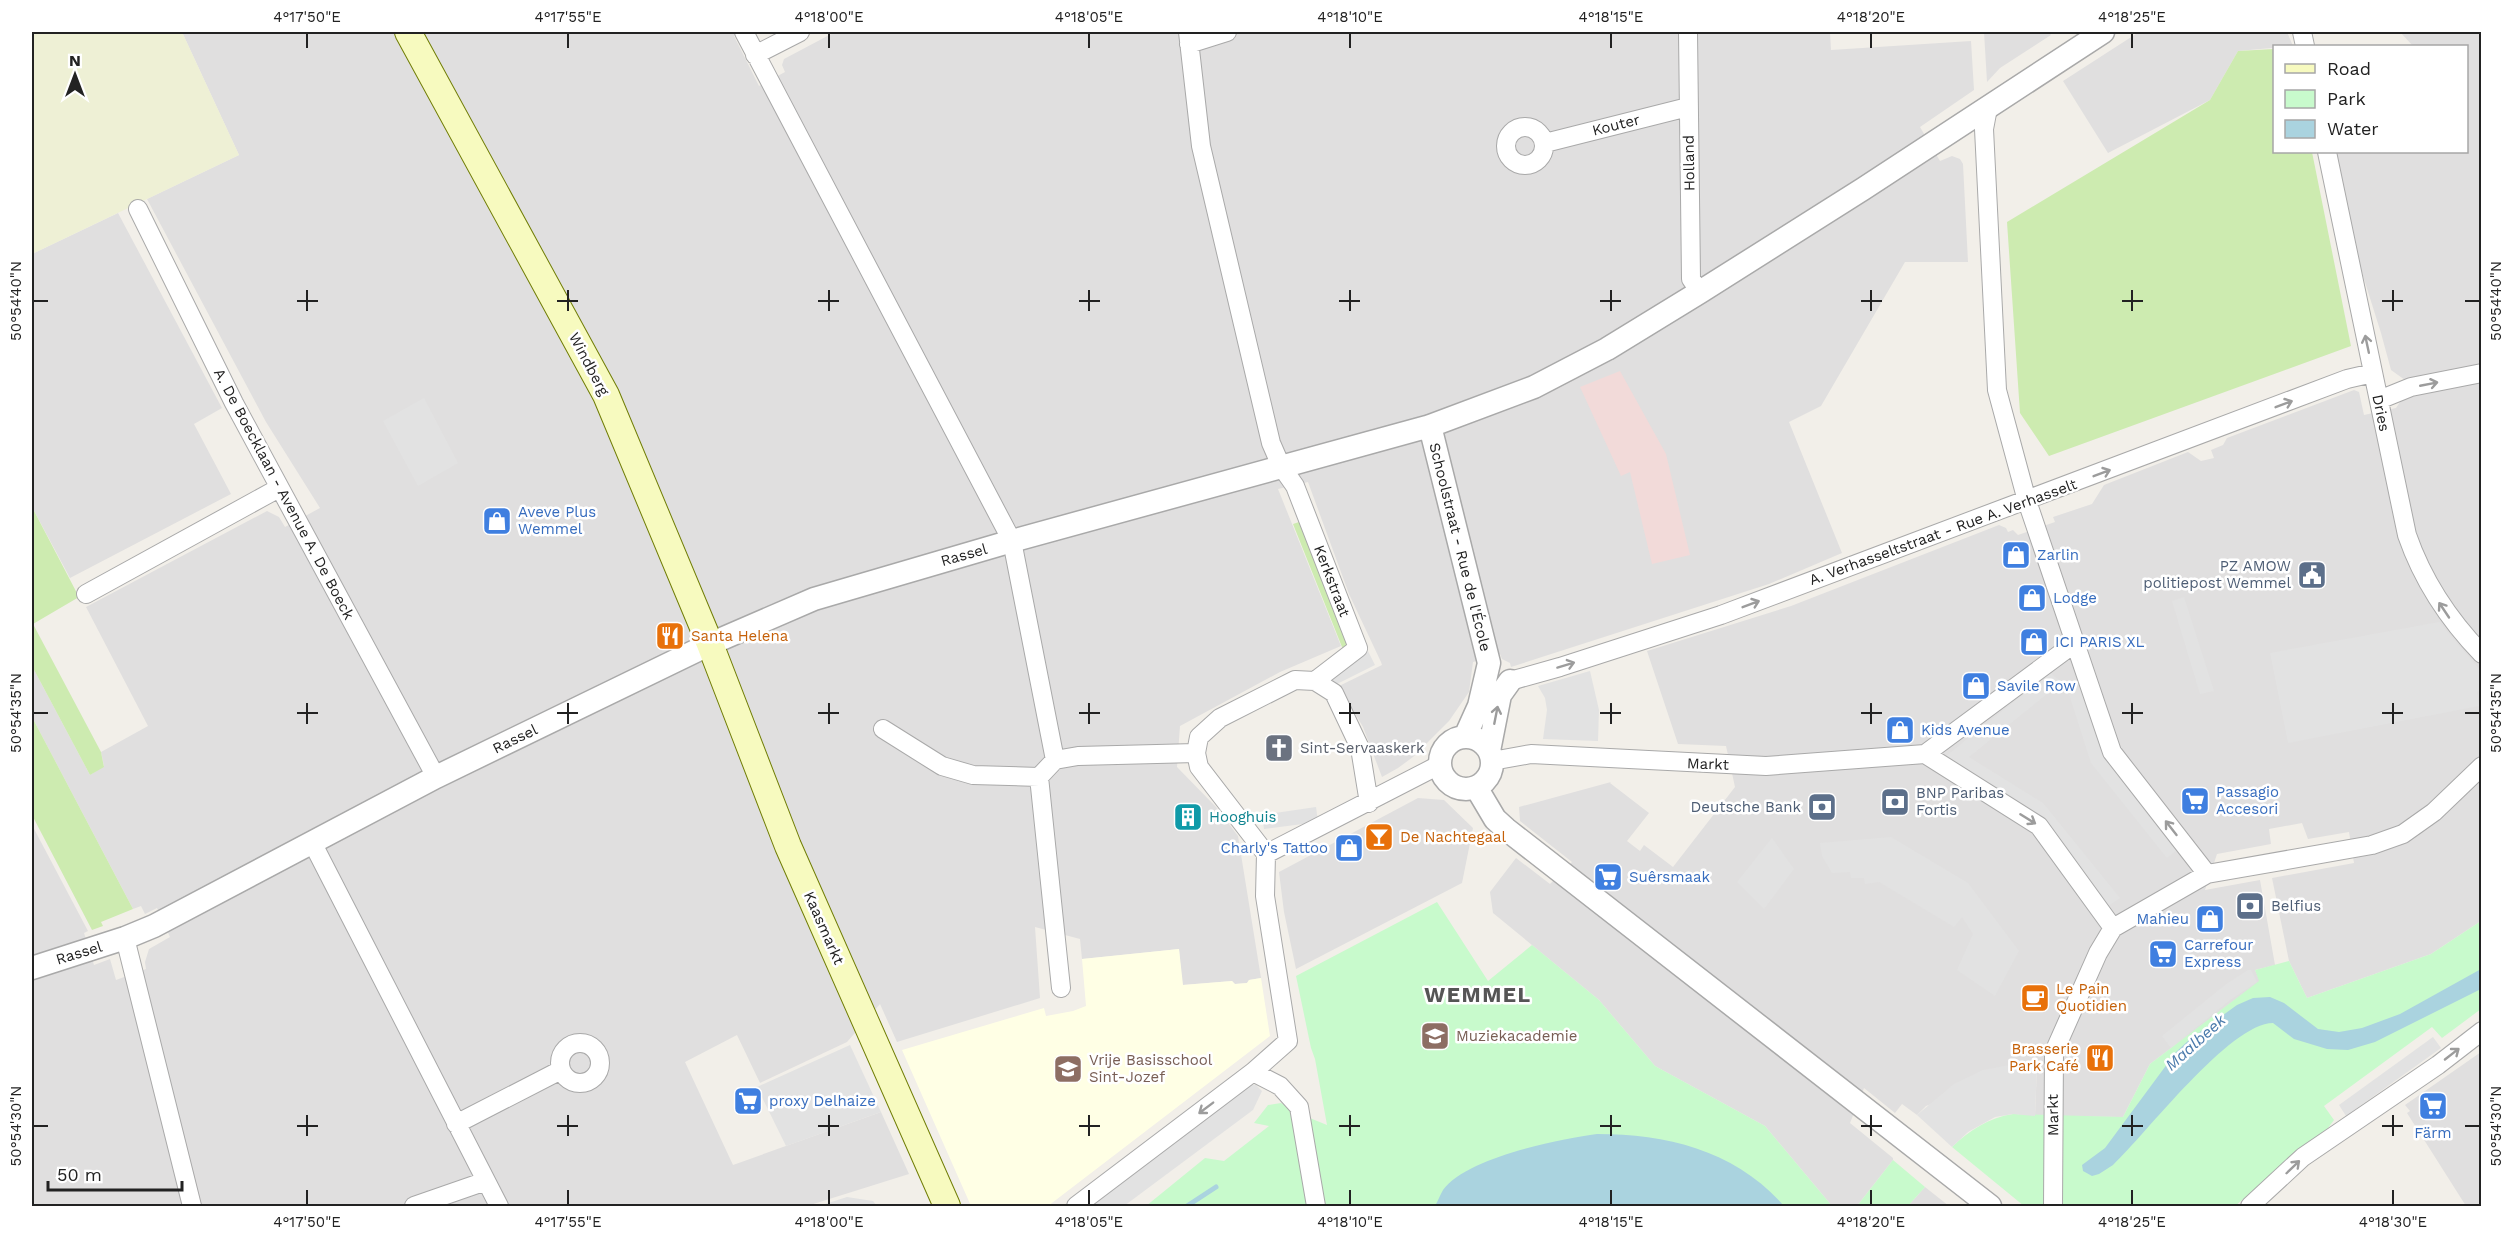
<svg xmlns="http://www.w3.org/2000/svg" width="2513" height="1238" font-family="'Work Sans',sans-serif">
<rect width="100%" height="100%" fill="#f2efe9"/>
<path fill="#e0dfdf" d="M182 32H742L734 36 759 86 785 72 782 65 784 59 835 32H1830L1831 50 1971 41 1974 90 1920 127 1940 161 1952 156 1960 159 1963 164 1968 262H1905L1821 406 1789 422 1842 553 1769 584 1511 667 1510 663 1502 659 1500 654 1473 662 1469 692 1449 721 1413 757 1398 768 1382 777 1363 727 1339 686 1382 665 1381 662 1349 594 1308 482 1278 489 1341 646 1280 672 1180 726 1177 767 1216 807 1238 836 1261 978 1249 980 1247 983 1235 984 1232 981 1182 985 1179 949 1082 959 1080 939 1035 927 1040 998 897 1042 880 1004 847 1042 760 1083 737 1035 685 1062 733 1165 881 1112 909 1174 807 1206H32V825L88 931 84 933 94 965 110 959 116 980 146 969 145 962 149 949 170 937 157 908 145 914 141 906 133 909 32 717V666L90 775 104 766 101 752 148 726 86 607 267 511 279 517 285 527 320 508 266 422 147 199 239 155Z
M1984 32H2049L2051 35 2000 68 1987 82Z
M2139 32H2287L2293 46 2238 51 2210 100 2108 153 2063 81Z
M2400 32H2481V921L2431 954 2307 998 2289 961 2272 878 2354 863 2349 832 2308 839 2302 823 2269 829 2271 844 2217 854 2205 890 2260 880 2275 965 2255 970 2260 981 2150 1064 2123 1117 2035 1116 2037 1065 1926 1106 1917 1115 1902 1104 1895 1113 1864 1088 1850 1123 1893 1158V1160L1857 1206H1832L1765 1126 1655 1066 1599 1000 1493 913 1490 892 1516 858 1550 884 1572 862 1520 821 1519 807 1611 782 1610 783 1649 813 1627 841 1640 851 1644 845 1673 867 1735 787 1726 746 1678 744 1647 651 1791 606 1999 525 2006 528 2008 532 2013 530 2018 535 2055 522 2053 517 2092 504 2104 485 2188 452 2201 461 2214 458 2211 450 2223 445 2227 438 2354 390 2359 392 2364 415 2396 408 2404 396 2405 380 2391 370 2381 333 2324 152H2466V46H2413Z
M118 213 222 408 194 424 231 494 70 578 32 507V254Z
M1418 798 1444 800 1473 828 1462 883 1296 969 1284 912 1279 872Z
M2481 1052V1206H2466L2407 1113 2410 1111 2405 1105Z
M1925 1187 1949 1206H1908Z"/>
<path fill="#f2dad9" d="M1620 371 1666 454 1690 555 1652 564 1630 472 1621 476 1580 387Z"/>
<path fill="#ffffe5" d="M1179 949 1183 985 1232 981 1235 984 1247 983 1249 980 1261 978 1270 1036 1048 1206H971L902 1050 1044 1008 1046 1016 1073 1011 1086 1006 1082 959Z"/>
<path fill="#eef0d5" d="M32 32H182L239 155 32 254Z"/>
<path fill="#cdebb0" d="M2274 49V152H2312L2351 346 2049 456 2020 413 2007 222 2210 100 2238 51Z
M32 507 79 597 33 624 101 752 104 767 90 775 32 666Z
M1302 521 1344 633 1347 646 1344 652 1293 524Z
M32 717 133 909 101 922 103 926 92 930 32 815Z"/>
<path fill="#c8facc" d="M1437 902 1488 981 1532 945 1599 1000 1655 1066 1765 1126 1832 1206H1146L1205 1158 1224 1161 1269 1126 1254 1123 1268 1105 1281 1103 1295 1112 1327 1125 1315 1059 1311 1048 1296 976Z
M2481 921V1009L2442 1038 2432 1027 2324 1106 2334 1120 2328 1128 2235 1206H2024L1952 1147C1970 1130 1988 1118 2013 1114L2123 1117 2150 1064 2259 981 2255 970 2289 961 2307 998 2431 954Z
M1893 1160 1925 1187 1908 1206H1857Z"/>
<path fill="#e2e2e2" d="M424 398 458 463 418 486 383 421Z
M2184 597 2214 691 2200 694 2172 601Z
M2439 622 2481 671V689L2477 692 2479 706 2288 743 2270 653Z
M1368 651 1375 665 1335 685 1329 674Z
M1590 671 1599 710 1598 741 1543 739 1547 710 1545 698 1538 686Z
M2050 673 2063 683 2079 679 2108 759 2177 850 2167 858 2091 763 2068 691 2058 685 1969 757 2043 803 2120 898 2108 906 2039 815 1946 756Z
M1316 807 1318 822 1264 829 1262 815Z
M1891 837 1968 883 2019 951 1995 996 1957 970 1973 934 1962 917 1954 927 1879 882 1865 884 1864 878H1851L1850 872 1832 873 1822 856 1820 843Z
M1772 838 1794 869 1764 909 1737 882Z
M2248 970H2251L2257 982 2230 1000 2171 1048 2162 1036 2225 985Z
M2433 1037 2441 1048 2346 1116 2339 1105Z
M850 1045 881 1112 786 1146 757 1087Z
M2020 1063 2037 1065 2035 1116 2013 1114 1995 1117 1968 1132 1952 1147 1917 1115 1954 1084 1983 1070Z
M1245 1084 1256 1085 1262 1091 1253 1110 1124 1206H1083Z
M847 1197 873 1201 877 1206H819Z"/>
<path fill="#aad3df" d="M2481 969V989L2375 1042 2348 1050 2327 1049 2294 1039 2273 1023C2230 1023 2146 1134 2113 1165L2099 1174 2092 1176 2083 1171 2082 1165 2105 1148 2176 1052 2190 1039 2237 1005 2253 998 2270 997 2284 1003 2318 1029 2339 1032 2362 1028 2400 1014Z
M1597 1134C1668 1134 1736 1151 1784 1206H1435C1438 1201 1440 1195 1443 1190 1466 1158 1559 1139 1597 1134Z"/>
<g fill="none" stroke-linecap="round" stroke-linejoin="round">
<path stroke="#aad3df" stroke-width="5" d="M1187 1206 1216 1187"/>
<g stroke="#a9a9a9" stroke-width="20">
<path id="minor" d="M744 32 1012 541 1055 760
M1188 32 1201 146 1271 443 1281 466 1295 486 1358 648 1315 681
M1688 32 1691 279 1700 292
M2302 32 2305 46
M1189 44 1227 32
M755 55 800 32
M1988 108 1984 129 1997 390 2027 501 2112 752 2207 874
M1506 146a19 19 0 1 1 38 0a19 19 0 1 1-38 0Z
M1545 143 1688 107
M2327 152 2407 535C2423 581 2448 619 2482 654
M138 209 234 403 436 777
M2379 400 2411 387 2482 373
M86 594 279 488
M1510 681 1560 667 1721 615 2347 379 2373 373
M883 729 942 766 973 775 1039 777
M1196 753 1199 737 1220 718 1295 680 1315 681 1334 693 1360 748 1369 803
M1925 754 2039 826 2113 928
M1492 761 1531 754 1766 766 1925 754 2075 643
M312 842 499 1206
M125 938 192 1206
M1061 988 1039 777 1055 760 1078 756 1196 753 1199 767 1266 854 1439 765
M560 1063a20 20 0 1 1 40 0a20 20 0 1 1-40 0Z
M1253 1072 1280 1086 1299 1107 1316 1206
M456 1124 561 1070
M414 1206 486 1181
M1076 1206 1253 1072 1288 1041 1265 896 1266 854
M2053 1206 2054 1052 2098 953 2113 928 2207 874 2372 845 2403 834 2434 812 2482 766
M2250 1206 2303 1157 2438 1065 2482 1031"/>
</g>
<g stroke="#a9a9a9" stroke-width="25">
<path id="tertiary" d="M1430 426 1489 663 1479 706 1465 737
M1440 763a26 26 0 1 1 52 0a26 26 0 1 1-52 0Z
M1489 751 1500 695 1510 681
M1476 787 1495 819 1506 829 1990 1206
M32 968 125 938 154 926 436 777 710 644 814 599 1012 541 1430 426 1534 387 1607 349 1700 292 1863 189 2103 32"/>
</g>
<g stroke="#707d05" stroke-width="28">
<path id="secondary" d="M408 32 606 395 710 644 788 846 947 1206"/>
</g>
<use href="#minor" stroke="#fff" stroke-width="18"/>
<use href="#tertiary" stroke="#fff" stroke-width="22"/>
<use href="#secondary" stroke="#f7fabf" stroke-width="26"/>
</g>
<defs><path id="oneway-shaft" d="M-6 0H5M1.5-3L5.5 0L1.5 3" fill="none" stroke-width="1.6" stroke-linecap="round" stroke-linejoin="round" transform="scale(1.5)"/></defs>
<g stroke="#9c9c9c">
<use href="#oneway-shaft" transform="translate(2367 344) rotate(-102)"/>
<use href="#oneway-shaft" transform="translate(2429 384) rotate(-11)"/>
<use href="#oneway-shaft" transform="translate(2284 404) rotate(-21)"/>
<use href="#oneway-shaft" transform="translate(2102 473) rotate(-21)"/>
<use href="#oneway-shaft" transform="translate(1751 604) rotate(-21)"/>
<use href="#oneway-shaft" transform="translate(2444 610) rotate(-124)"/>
<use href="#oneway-shaft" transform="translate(1566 665) rotate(-17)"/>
<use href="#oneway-shaft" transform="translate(1496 715) rotate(-79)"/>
<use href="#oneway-shaft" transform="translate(2028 819) rotate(32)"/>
<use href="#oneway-shaft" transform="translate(2171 828) rotate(-128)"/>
<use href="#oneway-shaft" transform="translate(2452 1054) rotate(-38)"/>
<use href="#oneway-shaft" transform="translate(1206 1108) rotate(143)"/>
<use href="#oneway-shaft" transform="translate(2293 1167) rotate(-44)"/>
</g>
<path fill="none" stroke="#222" stroke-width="2" d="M307 33V48M568 33V48M829 33V48M1089 33V48M1350 33V48M1611 33V48M1871 33V48M2132 33V48M307 290V311M568 290V311M829 290V311M1089 290V311M1350 290V311M1611 290V311M1871 290V311M2132 290V311M2393 290V311M33 301H48M297 301H318M557 301H578M818 301H839M1079 301H1100M1339 301H1360M1600 301H1621M1861 301H1882M2122 301H2143M2382 301H2403M2465 301H2480M307 703V724M568 703V724M829 703V724M1089 703V724M1350 703V724M1611 703V724M1871 703V724M2132 703V724M2393 703V724M33 713H48M297 713H318M557 713H578M818 713H839M1079 713H1100M1339 713H1360M1600 713H1621M1861 713H1882M2122 713H2143M2382 713H2403M2465 713H2480M307 1115V1136M568 1115V1136M829 1115V1136M1089 1115V1136M1350 1115V1136M1611 1115V1136M1871 1115V1136M2132 1115V1136M2393 1115V1136M33 1126H48M297 1126H318M557 1126H578M818 1126H839M1079 1126H1100M1339 1126H1360M1600 1126H1621M1861 1126H1882M2122 1126H2143M2382 1126H2403M2465 1126H2480M307 1190V1205M568 1190V1205M829 1190V1205M1089 1190V1205M1350 1190V1205M1611 1190V1205M1871 1190V1205M2132 1190V1205M2393 1190V1205"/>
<defs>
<g id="shop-square" transform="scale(1.5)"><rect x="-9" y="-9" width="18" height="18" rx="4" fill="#3f7fe0" stroke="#fff"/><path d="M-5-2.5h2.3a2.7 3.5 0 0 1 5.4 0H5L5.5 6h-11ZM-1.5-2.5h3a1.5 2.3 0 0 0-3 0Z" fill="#fff"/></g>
<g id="civic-square" transform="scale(1.5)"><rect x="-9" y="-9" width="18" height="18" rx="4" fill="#5c6f8a" stroke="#fff"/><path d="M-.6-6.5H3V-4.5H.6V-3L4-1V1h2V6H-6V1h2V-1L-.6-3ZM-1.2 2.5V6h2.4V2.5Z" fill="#fff"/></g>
<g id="restaurant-square" transform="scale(1.5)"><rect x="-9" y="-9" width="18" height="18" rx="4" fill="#e8710a" stroke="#fff"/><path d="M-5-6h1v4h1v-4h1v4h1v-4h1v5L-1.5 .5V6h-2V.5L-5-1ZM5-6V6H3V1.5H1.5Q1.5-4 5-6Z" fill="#fff"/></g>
<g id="church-square" transform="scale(1.5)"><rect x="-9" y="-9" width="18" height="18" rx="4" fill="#6b7280" stroke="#fff"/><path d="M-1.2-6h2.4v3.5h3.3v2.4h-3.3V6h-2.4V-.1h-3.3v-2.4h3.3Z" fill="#fff"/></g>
<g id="supermarket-square" transform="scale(1.5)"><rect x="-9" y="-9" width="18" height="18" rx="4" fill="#3f7fe0" stroke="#fff"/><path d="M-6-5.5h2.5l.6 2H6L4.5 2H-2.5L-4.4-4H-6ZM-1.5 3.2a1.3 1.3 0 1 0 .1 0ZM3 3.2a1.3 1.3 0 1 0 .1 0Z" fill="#fff"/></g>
<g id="bank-square" transform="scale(1.5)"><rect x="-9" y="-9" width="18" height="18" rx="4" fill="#5c6f8a" stroke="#fff"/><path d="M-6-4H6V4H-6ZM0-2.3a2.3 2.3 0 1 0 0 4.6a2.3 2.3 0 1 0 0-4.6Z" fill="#fff"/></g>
<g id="building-square" transform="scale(1.5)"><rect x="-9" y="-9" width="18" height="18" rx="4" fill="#0f9aa8" stroke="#fff"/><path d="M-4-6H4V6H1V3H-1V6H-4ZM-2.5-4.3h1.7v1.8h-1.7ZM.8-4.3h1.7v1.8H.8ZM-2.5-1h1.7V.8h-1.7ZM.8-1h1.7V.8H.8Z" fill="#fff"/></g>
<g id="bar-square" transform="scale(1.5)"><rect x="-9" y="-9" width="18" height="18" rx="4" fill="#e8710a" stroke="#fff"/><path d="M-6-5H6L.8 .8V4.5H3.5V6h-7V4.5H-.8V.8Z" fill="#fff"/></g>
<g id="cafe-square" transform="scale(1.5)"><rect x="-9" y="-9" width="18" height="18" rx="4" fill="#e8710a" stroke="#fff"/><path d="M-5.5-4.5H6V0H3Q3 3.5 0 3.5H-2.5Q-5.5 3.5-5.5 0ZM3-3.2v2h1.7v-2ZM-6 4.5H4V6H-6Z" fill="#fff"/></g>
<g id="school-square" transform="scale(1.5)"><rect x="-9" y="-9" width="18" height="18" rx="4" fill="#8d6e63" stroke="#fff"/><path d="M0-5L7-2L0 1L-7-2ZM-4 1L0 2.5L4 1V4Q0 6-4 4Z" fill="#fff"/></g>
</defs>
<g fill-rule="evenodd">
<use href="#shop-square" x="497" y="521"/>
<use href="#shop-square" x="2016" y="555"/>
<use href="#civic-square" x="2312" y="575"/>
<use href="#shop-square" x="2032" y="598"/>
<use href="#restaurant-square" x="670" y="636"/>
<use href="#shop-square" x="2034" y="642"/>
<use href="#shop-square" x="1976" y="686"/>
<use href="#shop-square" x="1900" y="730"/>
<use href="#church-square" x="1279" y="748"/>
<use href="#supermarket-square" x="2195" y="801"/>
<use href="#bank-square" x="1895" y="802"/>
<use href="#bank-square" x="1822" y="807"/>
<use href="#building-square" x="1188" y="817"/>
<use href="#bar-square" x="1379" y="837"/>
<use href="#shop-square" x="1349" y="848"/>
<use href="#supermarket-square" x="1608" y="877"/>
<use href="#bank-square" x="2250" y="906"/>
<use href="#shop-square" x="2210" y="919"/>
<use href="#supermarket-square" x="2163" y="954"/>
<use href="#cafe-square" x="2035" y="998"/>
<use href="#school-square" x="1435" y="1036"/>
<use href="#restaurant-square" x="2100" y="1058"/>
<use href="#school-square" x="1068" y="1069"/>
<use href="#supermarket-square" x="748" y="1101"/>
<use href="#supermarket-square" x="2433" y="1106"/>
</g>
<g text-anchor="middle" stroke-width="5" stroke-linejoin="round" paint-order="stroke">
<g font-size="15" fill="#222" stroke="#fff">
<text transform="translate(1616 125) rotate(-14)" y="5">Kouter</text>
<text transform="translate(1689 163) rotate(-91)" y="5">Holland</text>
<text transform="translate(589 364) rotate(62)" y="5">Windberg</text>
<text transform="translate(2381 413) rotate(78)" y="5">Dries</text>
<text transform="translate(284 494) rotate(62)" y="5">A. De Boecklaan - Avenue A. De Boeck</text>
<text transform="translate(1943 532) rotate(-20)" y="5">A. Verhasseltstraat - Rue A. Verhasselt</text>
<text transform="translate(1460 547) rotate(76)" y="5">Schoolstraat - Rue de l'École</text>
<text transform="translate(964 555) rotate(-16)" y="5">Rassel</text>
<text transform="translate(1332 581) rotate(69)" y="5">Kerkstraat</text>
<text transform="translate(515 739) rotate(-26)" y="5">Rassel</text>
<text transform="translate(1708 764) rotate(2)" y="5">Markt</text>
<text transform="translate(824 928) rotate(66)" y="5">Kaasmarkt</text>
<text transform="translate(79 953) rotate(-17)" y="5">Rassel</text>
<text transform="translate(2053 1115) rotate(-91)" y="5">Markt</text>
</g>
<g font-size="15" fill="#366cbe" stroke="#fff" text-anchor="start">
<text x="518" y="517">Aveve Plus<tspan x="518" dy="17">Wemmel</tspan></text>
<text x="2037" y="560">Zarlin</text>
<text x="2053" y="603">Lodge</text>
<text x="2055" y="647">ICI PARIS XL</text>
<text x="1997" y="691">Savile Row</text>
<text x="1921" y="735">Kids Avenue</text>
<text x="2216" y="797">Passagio<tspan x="2216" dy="17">Accesori</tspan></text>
<text x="1328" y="853" text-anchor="end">Charly's Tattoo</text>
<text x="1629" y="882">Suêrsmaak</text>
<text x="2189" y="924" text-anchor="end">Mahieu</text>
<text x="2184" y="950">Carrefour<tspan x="2184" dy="17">Express</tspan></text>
<text x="769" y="1106">proxy Delhaize</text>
<text x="2433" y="1138" text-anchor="middle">Färm</text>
</g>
<g font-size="15" fill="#4e5e75" stroke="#fff" text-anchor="end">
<text x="2291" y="571">PZ AMOW<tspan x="2291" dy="17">politiepost Wemmel</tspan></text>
<text x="1916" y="798" text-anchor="start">BNP Paribas<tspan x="1916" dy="17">Fortis</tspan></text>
<text x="1801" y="812">Deutsche Bank</text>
<text x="2271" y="911" text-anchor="start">Belfius</text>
</g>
<g font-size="15" fill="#c56008" stroke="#fff" text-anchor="start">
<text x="691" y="641">Santa Helena</text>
<text x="1400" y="842">De Nachtegaal</text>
<text x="2056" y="994">Le Pain<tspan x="2056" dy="17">Quotidien</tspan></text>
<text x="2079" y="1054" text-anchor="end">Brasserie<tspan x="2079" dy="17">Park Café</tspan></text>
</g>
<g font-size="15" fill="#5b616d" stroke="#fff" text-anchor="start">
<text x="1300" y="753">Sint-Servaaskerk</text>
</g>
<g font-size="15" fill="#0d838f" stroke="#fff" text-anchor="start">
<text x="1209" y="822">Hooghuis</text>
</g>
<g font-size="15" fill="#785e54" stroke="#fff" text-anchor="start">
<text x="1456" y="1041">Muziekacademie</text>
<text x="1089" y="1065">Vrije Basisschool<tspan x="1089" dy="17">Sint-Jozef</tspan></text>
</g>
<g font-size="16" font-style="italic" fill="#4a7aab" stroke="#fff">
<text transform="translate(2195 1042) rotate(-42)" y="6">Maalbeek</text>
</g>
<g font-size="21" font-weight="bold" letter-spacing="1.5" fill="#555" stroke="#fff">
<text x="1478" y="1002">WEMMEL</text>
</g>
</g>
<rect width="2513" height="1238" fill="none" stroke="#ffffff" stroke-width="66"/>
<rect x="2273" y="45" width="195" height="108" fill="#ffffff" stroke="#a7a7a7" stroke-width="1.5"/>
<rect x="2285" y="64" width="30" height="9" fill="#f7fabf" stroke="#a7a7a7" stroke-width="1.5"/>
<text x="2327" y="75" font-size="18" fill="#222222">Road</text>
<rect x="2285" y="90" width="30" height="18" fill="#c8facc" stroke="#a7a7a7" stroke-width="1.5"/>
<text x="2327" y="105" font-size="18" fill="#222222">Park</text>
<rect x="2285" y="120" width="30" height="18" fill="#aad3df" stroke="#a7a7a7" stroke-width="1.5"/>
<text x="2327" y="135" font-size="18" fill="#222222">Water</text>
<g transform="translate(75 75)" stroke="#ffffff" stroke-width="4.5" paint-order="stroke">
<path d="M0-4.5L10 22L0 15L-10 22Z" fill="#222222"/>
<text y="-9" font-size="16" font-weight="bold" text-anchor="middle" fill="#222222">N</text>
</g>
<path d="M48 1181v9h134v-9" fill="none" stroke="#222222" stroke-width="3"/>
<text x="57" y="1181" font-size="18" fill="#222222" stroke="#ffffff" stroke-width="4.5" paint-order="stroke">50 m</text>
<rect x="33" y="33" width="2447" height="1172" fill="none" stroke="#222" stroke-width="2"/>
<g font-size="15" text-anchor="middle" fill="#222">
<text x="307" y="22">4°17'50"E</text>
<text x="568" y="22">4°17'55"E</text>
<text x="829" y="22">4°18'00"E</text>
<text x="1089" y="22">4°18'05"E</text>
<text x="1350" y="22">4°18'10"E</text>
<text x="1611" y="22">4°18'15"E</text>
<text x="1871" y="22">4°18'20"E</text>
<text x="2132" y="22">4°18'25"E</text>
<text transform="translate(16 301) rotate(-90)" y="5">50°54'40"N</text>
<text transform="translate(2496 301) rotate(-90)" y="5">50°54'40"N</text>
<text transform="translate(16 713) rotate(-90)" y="5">50°54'35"N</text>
<text transform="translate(2496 713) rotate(-90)" y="5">50°54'35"N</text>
<text transform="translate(16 1126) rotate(-90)" y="5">50°54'30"N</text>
<text transform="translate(2496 1126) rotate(-90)" y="5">50°54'30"N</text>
<text x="307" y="1227">4°17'50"E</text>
<text x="568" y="1227">4°17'55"E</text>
<text x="829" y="1227">4°18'00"E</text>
<text x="1089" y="1227">4°18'05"E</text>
<text x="1350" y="1227">4°18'10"E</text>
<text x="1611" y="1227">4°18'15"E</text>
<text x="1871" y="1227">4°18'20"E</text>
<text x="2132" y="1227">4°18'25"E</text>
<text x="2393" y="1227">4°18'30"E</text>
</g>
</svg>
